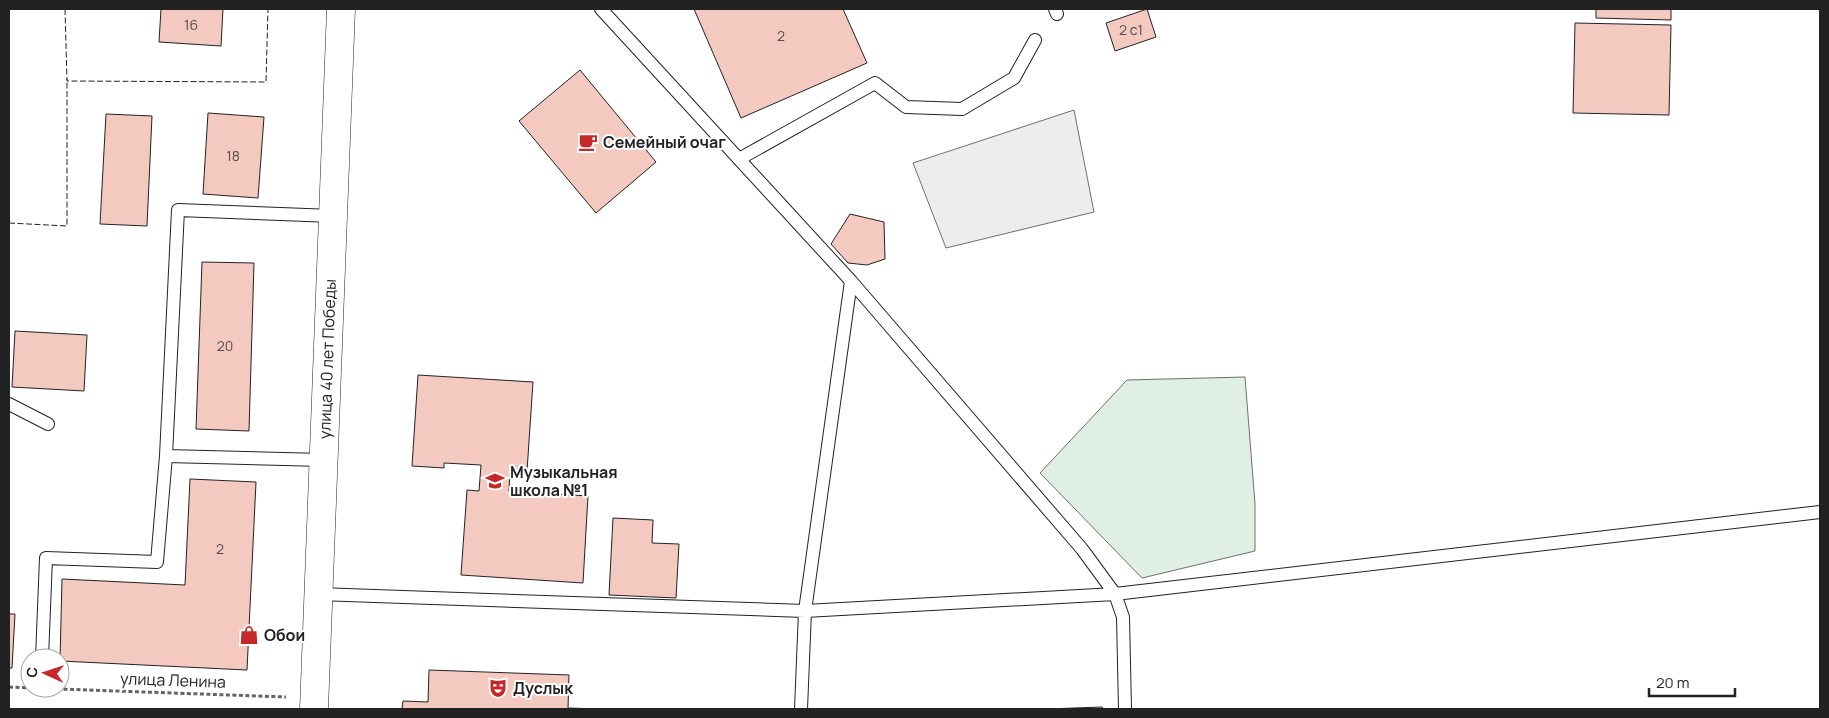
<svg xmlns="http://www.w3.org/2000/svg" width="1829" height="718" font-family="Manrope,sans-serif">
<rect width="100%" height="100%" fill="#fff"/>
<path fill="#e0efe3" stroke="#6f6f6f" d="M1245 377 1255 504V551L1142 578 1040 473 1127 380Z"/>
<path fill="#ededed" stroke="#6f6f6f" d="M1074 110 1094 212 946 248 913 163Z"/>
<path fill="#f3c9c0" stroke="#222" d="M161 9H223L221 46 159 42Z
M694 9H843L867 63 741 118Z
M1147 9 1156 37 1115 51 1106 23Z
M1596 9H1671V20L1596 18Z
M1575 23 1671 25 1669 115 1573 113Z
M580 70 656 162 596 213 519 121Z
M208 113 264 117 258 198 203 194Z
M106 114 152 116 147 226 100 224Z
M850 214 884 222 885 259 867 265 848 263 831 244Z
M202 262 254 263 249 431 196 429Z
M15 331 87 335 84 391 12 387Z
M418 375 533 382 527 471 510 470 509 491 588 496 583 583 461 575 467 490 479 491 481 465 444 463V468L412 466Z
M190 479 256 482 247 670 60 661 62 579 185 585Z
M613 518 653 520 652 543 679 544 676 598 609 595Z
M9 614H15L12 668H9Z
M429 670 569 675 568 708 600 709H402L403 701 428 702Z
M1102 707 1104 709H1046H1047Z"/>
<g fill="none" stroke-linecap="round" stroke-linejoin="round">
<g stroke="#222" stroke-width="14">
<path id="service" d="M601 9 851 281 1082 549 1115 594 1123 617 1125 709
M1055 9 1057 14
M739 159 875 83 906 107 962 109 1014 78 1035 40
M851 281 805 611 1115 594 1820 512
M9 404 48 424
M166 456 178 210 333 216
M318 594 805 611 801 709
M42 658 46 558 157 562 166 456 323 460"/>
</g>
<g stroke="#222" stroke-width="29">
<path id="secondary" d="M314 709 341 9"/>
</g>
<path stroke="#646464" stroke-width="3" stroke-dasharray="4 2.5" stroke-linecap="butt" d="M9 687 30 688
M31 688 286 697"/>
<use href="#service" stroke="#fff" stroke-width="12"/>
<use href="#secondary" stroke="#fff" stroke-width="28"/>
<path stroke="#222" stroke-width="1" stroke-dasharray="6 2.5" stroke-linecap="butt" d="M65 9 67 81 266 82 268 9
M9 223 67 226V79"/>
</g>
<defs>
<g id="cafe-bare" transform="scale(1.5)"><path d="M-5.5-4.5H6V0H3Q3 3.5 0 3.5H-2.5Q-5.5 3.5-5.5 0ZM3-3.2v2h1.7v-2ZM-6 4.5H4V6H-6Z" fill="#c62828" stroke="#fff" stroke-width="2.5" paint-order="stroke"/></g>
<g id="school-bare" transform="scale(1.5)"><path d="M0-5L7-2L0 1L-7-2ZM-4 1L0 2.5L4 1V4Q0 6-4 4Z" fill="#c62828" stroke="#fff" stroke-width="2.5" paint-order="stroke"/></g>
<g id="shop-bare" transform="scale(1.5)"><path d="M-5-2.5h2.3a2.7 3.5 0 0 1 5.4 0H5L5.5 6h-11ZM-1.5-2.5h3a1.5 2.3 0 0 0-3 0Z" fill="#c62828" stroke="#fff" stroke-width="2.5" paint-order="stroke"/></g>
<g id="theatre-bare" transform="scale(1.5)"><path d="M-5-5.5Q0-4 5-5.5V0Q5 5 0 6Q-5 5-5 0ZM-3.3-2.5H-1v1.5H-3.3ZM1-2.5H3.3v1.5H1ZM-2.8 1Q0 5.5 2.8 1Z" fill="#c62828" stroke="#fff" stroke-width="2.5" paint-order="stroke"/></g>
</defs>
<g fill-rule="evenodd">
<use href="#cafe-bare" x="588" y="142"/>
<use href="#school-bare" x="495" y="481"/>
<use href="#shop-bare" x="249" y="635"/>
<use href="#theatre-bare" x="498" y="688"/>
</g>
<g text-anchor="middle" stroke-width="4" stroke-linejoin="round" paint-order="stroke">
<g font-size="14" fill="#564c4a">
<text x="191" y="30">16</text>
<text x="1131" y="35">2 с1</text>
<text x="781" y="41">2</text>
<text x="233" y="161">18</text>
<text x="225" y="351">20</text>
<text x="220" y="554">2</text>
</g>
<g font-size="16" font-weight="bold" fill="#222" stroke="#fff" text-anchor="start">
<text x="603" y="148">Семейный очаг</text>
<text x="510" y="478">Музыкальная<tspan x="510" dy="18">школа №1</tspan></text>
<text x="264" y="641">Обои</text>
<text x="513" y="694">Дуслык</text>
</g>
<g font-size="16" fill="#222" stroke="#fff">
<text transform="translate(327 359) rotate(-88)" y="6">улица 40 лет Победы</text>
<text transform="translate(173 680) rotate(2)" y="6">улица Ленина</text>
</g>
</g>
<rect width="1829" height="718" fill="none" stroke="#222222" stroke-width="20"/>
<g transform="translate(45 673) rotate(273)"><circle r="24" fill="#ffffff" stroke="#a7a7a7"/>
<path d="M0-4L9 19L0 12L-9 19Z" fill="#c62828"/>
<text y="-8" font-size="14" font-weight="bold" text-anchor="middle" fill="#222222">С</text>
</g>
<path d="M1649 688v8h86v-8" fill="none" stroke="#222222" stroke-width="2.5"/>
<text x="1656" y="688" font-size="15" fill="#222222" stroke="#ffffff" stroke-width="4" paint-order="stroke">20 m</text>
</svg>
